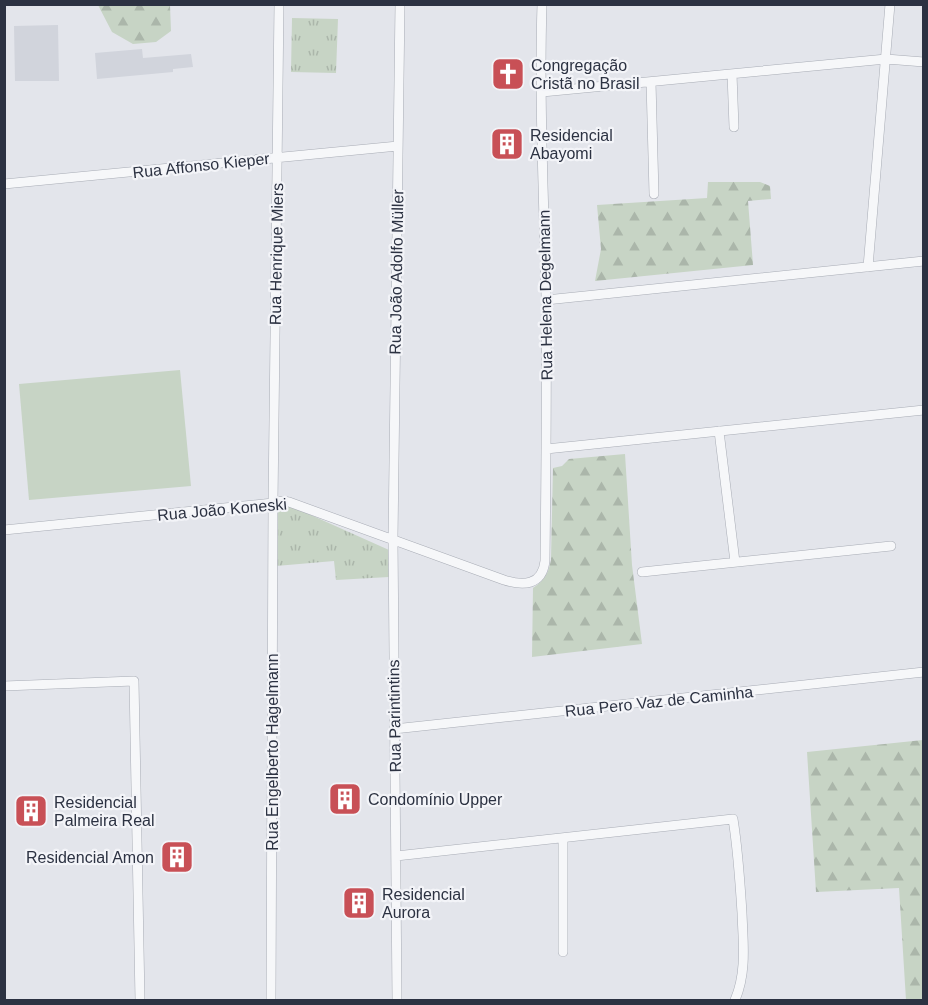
<svg xmlns="http://www.w3.org/2000/svg" width="928" height="1005" font-family="Arial,sans-serif">
<defs>
<pattern id="grass-tufts" width="24" height="20" patternUnits="userSpaceOnUse" patternTransform="scale(1.5)"><rect width="24" height="20" fill="#c7d4c5"/><path d="M3 7l-1-3M5 7V3M7 7l1-3M15 17l-1-3M17 17v-4M19 17l1-3" fill="none" stroke="#abb6aa"/></pattern>
<pattern id="forest-firs" width="22" height="20" patternUnits="userSpaceOnUse" patternTransform="scale(1.5)"><rect width="22" height="20" fill="#c7d4c5"/><path d="M5 1l3.5 6h-7zM16 11l3.5 6h-7z" fill="#abb6aa"/></pattern>
</defs>
<rect width="100%" height="100%" fill="#e3e5eb"/>
<path fill="#d1d4dc" d="M58 25 59 81H15L14 26Z
M142 49 143 58 191 54 193 67 173 69V72L97 79 95 53Z"/>
<path fill="url(#grass-tufts)" d="M292 18 338 19 336 73 291 72Z
M285 506 293 507 389 550V577L336 580 334 561 276 566V513Z"/>
<path fill="url(#forest-firs)" d="M98 5H170L171 31 156 42 133 44 112 32Z
M708 182H760L770 186 771 199 748 201 753 265 595 281 601 249 597 205 707 198Z
M625 454 632 565 642 644 532 657 533 588C545 580 548 574 551 560L553 468 562 466 569 459Z
M923 740V1000H906L899 888 816 892 807 752Z"/>
<path fill="#c7d4c5" d="M180 370 191 486 29 500 19 384Z"/>
<g fill="none" stroke-linecap="round" stroke-linejoin="round">
<g stroke="#a8acb5" stroke-width="10">
<path id="street" d="M732 74 734 127
M651 82 654 194
M542 92 886 59 924 62
M4 184 398 146
M868 267 890 4
M546 300 924 261
M719 431 735 562
M546 449 924 410
M4 530 273 503 283 501 289 502 504 580C523 586 542 586 545 561 546 473 547 385 546 297 544 199 539 102 542 4
M642 572 891 546
M4 686 134 681 140 1000
M394 729 924 672
M563 838V952
M396 856 733 819C738 850 740 881 742 913 743 942 747 972 735 1000
M271 1000 273 503 279 4
M397 1000 393 539 400 4"/>
</g>
<use href="#street" stroke="#f6f7f9" stroke-width="9"/>
</g>
<defs>
<g id="church-square" transform="scale(1.725)"><rect x="-9" y="-9" width="18" height="18" rx="4" fill="#c85056" stroke="#f3f4f8"/><path d="M-1.2-6h2.4v3.5h3.3v2.4h-3.3V6h-2.4V-.1h-3.3v-2.4h3.3Z" fill="#fff"/></g>
<g id="building-square" transform="scale(1.725)"><rect x="-9" y="-9" width="18" height="18" rx="4" fill="#c85056" stroke="#f3f4f8"/><path d="M-4-6H4V6H1V3H-1V6H-4ZM-2.5-4.3h1.7v1.8h-1.7ZM.8-4.3h1.7v1.8H.8ZM-2.5-1h1.7V.8h-1.7ZM.8-1h1.7V.8H.8Z" fill="#fff"/></g>
</defs>
<g fill-rule="evenodd">
<use href="#church-square" x="508" y="74"/>
<use href="#building-square" x="507" y="144"/>
<use href="#building-square" x="345" y="799"/>
<use href="#building-square" x="31" y="811"/>
<use href="#building-square" x="177" y="857"/>
<use href="#building-square" x="359" y="903"/>
</g>
<g text-anchor="middle" stroke-width="4.5" stroke-linejoin="round" paint-order="stroke">
<g font-size="16" fill="#2c3242" stroke="#f3f4f8" text-anchor="start">
<text x="531" y="71">Congregação<tspan x="531" dy="18">Cristã no Brasil</tspan></text>
<text x="530" y="141">Residencial<tspan x="530" dy="18">Abayomi</tspan></text>
<text x="368" y="805">Condomínio Upper</text>
<text x="54" y="808">Residencial<tspan x="54" dy="18">Palmeira Real</tspan></text>
<text x="154" y="863" text-anchor="end">Residencial Amon</text>
<text x="382" y="900">Residencial<tspan x="382" dy="18">Aurora</tspan></text>
</g>
<g font-size="16" fill="#2c3242" stroke="#f3f4f8">
<text transform="translate(201 165) rotate(-6)" y="6">Rua Affonso Kieper</text>
<text transform="translate(276 254) rotate(-89)" y="6">Rua Henrique Miers</text>
<text transform="translate(396 272) rotate(-89)" y="6">Rua João Adolfo Müller</text>
<text transform="translate(545 295) rotate(-91)" y="6">Rua Helena Degelmann</text>
<text transform="translate(222 509) rotate(-5)" y="6">Rua João Koneski</text>
<text transform="translate(659 701) rotate(-6)" y="6">Rua Pero Vaz de Caminha</text>
<text transform="translate(394 716) rotate(-91)" y="6">Rua Parintintins</text>
<text transform="translate(272 752) rotate(-90)" y="6">Rua Engelberto Hagelmann</text>
</g>
</g>
<rect width="928" height="1005" fill="none" stroke="#2c3242" stroke-width="12"/>
</svg>
